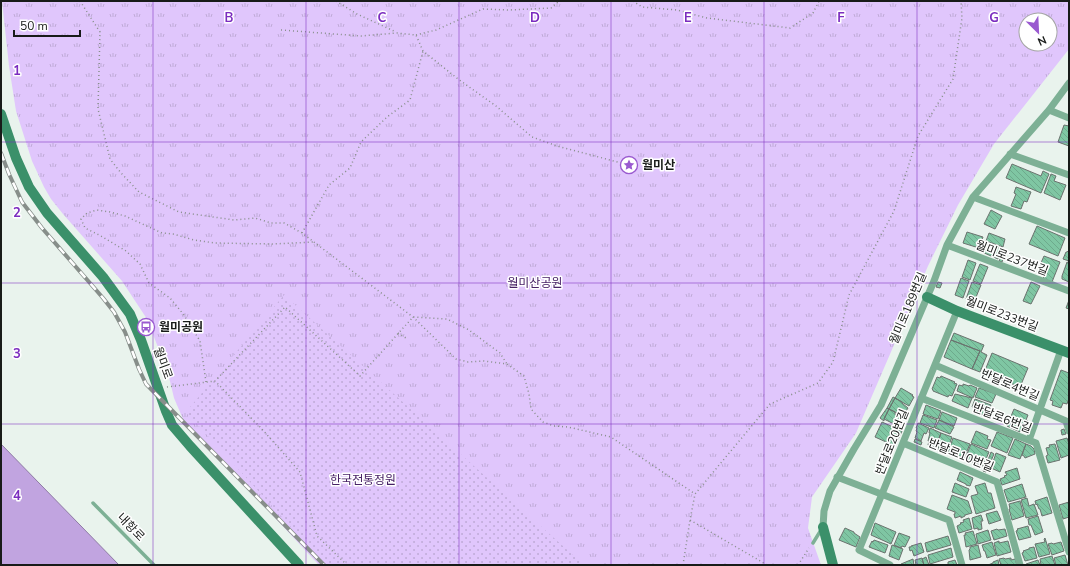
<svg xmlns="http://www.w3.org/2000/svg" width="1070" height="566" font-family="'Nunito Sans','Noto Sans KR',sans-serif">
<defs>
<pattern id="park-tufts" width="24" height="20" patternUnits="userSpaceOnUse"><rect width="24" height="20" fill="#e0c6fc"/><path d="M3 7l-1-3M5 7V3M7 7l1-3M15 17l-1-3M17 17v-4M19 17l1-3" fill="none" stroke="#bfaad7"/></pattern>
<pattern id="garden-dots" width="8" height="8" patternUnits="userSpaceOnUse"><rect width="8" height="8" fill="#e0c6fc"/><path d="M2 2h.1M6 6h.1" fill="none" stroke="#bfaad7" stroke-width="1.8" stroke-linecap="round"/></pattern>
<pattern id="building-back-hatch" width="6" height="6" patternUnits="userSpaceOnUse"><rect width="6" height="6" fill="#7fc6a3"/><path d="M-1 5l2 2M0 0l6 6M5-1l2 2" fill="none" stroke="#6daa8c"/></pattern>
</defs>
<rect width="100%" height="100%" fill="#e9f3ed"/>
<path fill="url(#park-tufts)" fill-rule="evenodd" d="M2 1H1069V49L994 144 958 205 928 266 856 433 812 497 808 528 821 565H319L183 419 174 398 168 373 147 319 122 281 63 214 51 199 44 187 32 161 16 111 9 66ZM1026 20H1050V44H1026Z"/>
<path fill="url(#garden-dots)" d="M284 295 584 565H326L186 412Z"/>
<path fill="#c1a4e0" stroke="#8e7ba4" d="M1 444 119 565H1Z"/>
<path fill="url(#building-back-hatch)" stroke="#6a726e" d="M1064 125 1069 126V146L1058 142Z
M1012 164 1041 176 1043 171 1049 174 1041 193 1006 178Z
M1051 174 1056 176 1054 181 1066 185 1060 200 1044 193Z
M1016 187 1031 192 1027 202 1024 201 1021 209 1011 206 1016 194 1014 193Z
M991 210 1002 216 995 229 984 224Z
M1037 226 1065 238 1058 256 1029 244Z
M967 232 983 237 979 248 963 243Z
M989 233 1005 239 1003 247 986 241Z
M986 244 990 246V244L1003 249 998 259 982 252Z
M1068 251 1069 252V261L1063 259 1066 252H1067Z
M1003 253 1005 254 1002 262 999 261Z
M1044 256 1060 262 1052 282 1043 279 1047 268 1040 265Z
M968 260 976 263 970 280 962 277Z
M1067 262 1069 263V282L1062 279V276Z
M980 264 988 267 981 284 973 281Z
M961 278 969 281 963 298 955 295Z
M938 282 942 283 940 288 936 287Z
M972 282 981 285 974 302 966 299Z
M1031 282 1040 286 1031 304 1023 301Z
M1069 300V309L1066 308Z
M954 333 984 345 981 352 987 355 980 372 972 369 980 351 951 340Z
M951 340 980 351 972 369 944 357Z
M992 353 1028 368 1020 387 984 373Z
M1061 370 1069 373V398L1067 404 1063 403 1061 408 1052 405 1053 401 1050 400Z
M941 376 955 382 954 383 957 384 952 396 949 395 948 397 933 391V390L932 389 937 377 940 378Z
M963 384 969 386 970 385 977 388 973 398 957 391 959 385 963 386Z
M901 388 913 395 912 396 914 397 909 406 895 398Z
M979 388 996 394 992 403 975 397Z
M955 394 972 398 968 408 952 401Z
M893 397 897 399 895 398 889 409 887 408Z
M895 398 902 402V403L908 408 903 416 889 409Z
M975 399 991 405 986 416 978 413 979 412 976 411 977 408 972 407Z
M926 405 941 411 938 419 923 414Z
M887 408 889 409 884 419V421L880 418Z
M889 409 895 412V414L900 417 899 418 901 419 898 426 884 419Z
M1014 409 1028 415 1026 420 1028 421V422L1026 425 1024 429 1022 428 1020 432 1007 426Z
M942 412 957 418 954 426 939 420Z
M923 415 937 420 934 428 920 423Z
M939 420 954 427 950 434 935 428Z
M882 422 902 431 895 446 875 437Z
M918 423 929 428 926 434 924 433 921 441 915 438 917 432 916 431 917 428H916Z
M930 428 941 433 935 447 928 445 929 441H928L930 433H929Z
M1064 429 1066 434 1062 435 1061 430Z
M976 431 988 436 987 439 991 440 987 449 971 443Z
M997 432 1013 438 1007 453 991 446Z
M941 433 952 437 946 453 938 450 939 448 938 447 940 440 939 439Z
M953 438 970 444 964 458 948 452Z
M1067 438 1069 444V455L1061 458 1056 441Z
M915 439 922 442 921 445 914 442Z
M1015 439 1026 444 1020 459 1008 455Z
M971 444 989 452 983 466 965 459Z
M1026 444 1031 446 1034 449 1035 454 1025 458 1024 456 1022 455Z
M1055 444 1060 460 1048 463 1046 456 1048 455 1046 448 1050 447 1049 445Z
M991 452 994 454 991 461 988 460Z
M996 453 1006 457 1000 472 991 468Z
M987 461 990 462 986 472 983 471Z
M1017 468 1020 479 1002 485 1000 479 1005 477 1004 476 1007 475 1005 472Z
M960 472 973 478 970 486 966 485V484L957 480Z
M955 483 969 489 966 497 952 492Z
M985 483 988 493H991L995 508 976 514 971 496 978 494 975 486Z
M1022 484 1026 497 1008 502 1004 490Z
M952 495 968 501 972 513 965 515V516L961 518V516L955 518 954 514H955V512L947 509Z
M1047 497 1052 513 1042 516 1040 509H1039L1037 504 1036 505 1035 501Z
M1027 498 1029 506 1034 504 1038 515 1026 518 1021 500Z
M1020 501 1024 516 1012 520 1009 509H1010L1009 504Z
M1069 502V517L1063 519 1059 505Z
M997 511 1001 520 989 524 986 514Z
M981 515 983 521H981L982 529 978 530V528L974 529 972 518Z
M1038 516 1043 532 1035 535 1031 525H1029L1028 519Z
M969 518 972 529 959 533 957 526 961 524 960 523 964 522 963 520Z
M875 523 896 532 891 544 871 535Z
M1028 526 1031 537 1019 540 1016 531 1018 530 1017 529Z
M845 528 854 532V533L860 537 856 547 839 540Z
M997 529 998 530 1005 529 1007 536 994 540 991 531Z
M988 530 991 540 978 544 976 534Z
M973 531 977 544 966 547 964 535H966L965 533Z
M899 533 910 537 905 547 902 546 901 548 894 545Z
M948 536 951 545 927 552 925 543Z
M1045 538 1050 554 1039 557 1035 544 1045 542 1044 539Z
M874 540 888 545 885 553 869 547 872 541 873 542Z
M999 541V543L1008 541 1011 552 997 556 994 543Z
M992 542 996 555 987 558 985 551H984L982 545Z
M1061 542 1064 551 1052 555 1048 544 1052 543 1053 544Z
M921 543 924 552 914 556 912 550 910 551 909 547H911V546Z
M892 545 903 549 899 560 889 556Z
M978 545 981 557 970 560 969 550 970 549V547Z
M1034 547 1037 558 1025 561 1022 553 1024 552 1023 551 1029 549V548Z
M951 548 953 557 930 564 928 555Z
M1065 555 1068 565H1056L1054 558Z
M1052 556 1055 565H1041L1040 559Z
M926 557 929 565H924L922 559Z
M922 558 924 565H916L915 560Z
M1004 558 1005 559 1011 558V560L1015 559 1017 565H1001L999 559Z
M913 559 914 565H902L901 564Z
M955 560 957 565H948V562Z
M998 560 999 565H988L993 563V562Z
M1038 560 1040 565H1026V564Z"/>
<g fill="none" stroke-linecap="round" stroke-linejoin="round">
<path stroke="#888f8b" stroke-width="1.5" stroke-dasharray="1 3" stroke-linecap="butt" d="M80 1 100 32 98 109 110 159 121 173 139 192 179 212 234 220 255 218 271 223H284L302 233 413 317 456 359 468 362 484 361 507 364 524 376 529 394 531 409 543 422 554 426 568 427 611 437 695 494
M336 1 357 14 396 32
M633 1 642 7 677 10 707 18 790 28 813 13 819 1
M281 30 361 36 397 33 416 35 423 51 458 79 496 106 532 137 557 146 629 165
M416 35 436 30 483 9 509 10 551 8 559 1
M302 233 329 185 350 168 361 142 387 117 410 100 423 51
M398 333 406 338
M206 382 200 341 184 315 170 298 149 283 140 264 126 251 101 236 85 228 81 219 87 213 97 210 110 212 125 216 162 233 173 234 194 240 215 243 273 244 314 242
M167 387 215 381
M347 565 317 536 300 472 261 428 215 381 285 307 360 376 413 317 447 319 469 330 500 353 507 364
M683 565 690 520
M767 565 690 520 695 494 770 404 818 383 833 362 849 295 894 211 918 136 953 79 962 18 961 1
M798 565 809 548"/>
<path stroke="#7db095" stroke-width="3.5" d="M93 503 154 565
M813 543 821 530"/>
<path stroke="#7db095" stroke-width="7" d="M1049 110 1069 118
M1010 154 1069 175
M973 197 1069 233
M947 245 1069 291
M935 365 1066 421 1069 431
M921 398 1036 443 1069 552
M1029 440 1061 350
M903 443 997 482 1020 565
M837 477 949 520 962 565
M823 527 824 511 830 491 854 449 881 405 934 281 947 245 973 197 1049 110 1069 83
M890 565 859 550 957 311"/>
<path stroke="#3b906a" stroke-width="10" d="M1 114 16 158 29 187 47 213 103 277 130 314 141 340 166 411 172 425 190 446 299 565
M927 297 957 311 1069 353
M823 527 833 565"/>
<g stroke="#878e8a" stroke-width="4">
<path id="rail" d="M1 153 9 174 22 202 42 228 103 298 114 312 125 332 139 369 146 384 324 565"/>
</g>
<use href="#rail" stroke="#fff" stroke-width="2.5" stroke-dasharray="8" stroke-linecap="butt"/>
</g>
<path fill="none" stroke="#7b2cbf" stroke-width="1" stroke-opacity="0.55" d="M153 1V565M306 1V565M459 1V565M611 1V565M764 1V565M917 1V565M1 142H1069M1 283H1069M1 424H1069"/>
<defs>
<g id="sight-ring" transform="scale(0.9)"><circle r="9.5" fill="#fff" stroke="#9a5ad0" stroke-width="1.5"/><path d="M0-6L1.8-2.2L6-1.7L2.9 1.2L3.7 5.4L0 3.3L-3.7 5.4L-2.9 1.2L-6-1.7L-1.8-2.2Z" fill="#9a5ad0"/></g>
<g id="bus-ring" transform="scale(0.9)"><circle r="9.5" fill="#fff" stroke="#9a5ad0" stroke-width="1.5"/><path d="M-5-6H5V4H4V6H2V4H-2V6H-4V4H-5ZM-3.5-4V0h7V-4ZM-3.5 1.2v1.5H-2V1.2ZM2 1.2v1.5H3.5V1.2Z" fill="#9a5ad0"/></g>
</defs>
<g fill-rule="evenodd">
<use href="#sight-ring" x="629" y="165"/>
<use href="#bus-ring" x="146" y="327"/>
</g>
<g text-anchor="middle" stroke-width="3" stroke-linejoin="round" paint-order="stroke">
<g font-size="12" font-weight="bold" fill="#181b19" stroke="#fff" text-anchor="start">
<text x="642" y="169">월미산</text>
<text x="159" y="331">월미공원</text>
</g>
<g font-size="12" fill="#181b19" stroke="#fff">
<text transform="translate(1012 258) rotate(21)" y="4">월미로237번길</text>
<text transform="translate(908 308) rotate(-67)" y="4">월미로189번길</text>
<text transform="translate(1002 314) rotate(21)" y="4">월미로233번길</text>
<text transform="translate(163 363) rotate(70)" y="4">월미로</text>
<text transform="translate(1010 385) rotate(23)" y="4">반달로4번길</text>
<text transform="translate(1002 418) rotate(21)" y="4">반달로6번길</text>
<text transform="translate(892 442) rotate(-68)" y="4">반달로20번길</text>
<text transform="translate(961 455) rotate(22)" y="4">반달로10번길</text>
<text transform="translate(131 527) rotate(46)" y="4">내항로</text>
</g>
<g font-size="12" fill="#472166" stroke="#fff">
<text x="535" y="287">월미산공원</text>
<text x="363" y="484">한국전통정원</text>
</g>
</g>
<g font-size="13" text-anchor="middle" font-weight="bold" fill="#7b2cbf" stroke="#fff" stroke-width="3" stroke-linejoin="round" paint-order="stroke">
<text x="229" y="22">B</text>
<text x="382" y="22">C</text>
<text x="535" y="22">D</text>
<text x="688" y="22">E</text>
<text x="841" y="22">F</text>
<text x="994" y="22">G</text>
<text x="17" y="75">1</text>
<text x="17" y="217">2</text>
<text x="17" y="358">3</text>
<text x="17" y="500">4</text>
</g>
<rect width="1070" height="566" fill="none" stroke="#181b19" stroke-width="4"/>
<g transform="translate(1038 32) rotate(156)"><circle r="19" fill="#ffffff" stroke="#a3a4a3"/>
<path d="M0-3L7 15L0 10L-7 15Z" fill="#9a5ad0"/>
<text y="-6" font-size="11" font-weight="bold" text-anchor="middle" fill="#181b19">N</text>
</g>
<path d="M14 30v6h66v-6" fill="none" stroke="#181b19" stroke-width="2"/>
<text x="20" y="30" font-size="12" fill="#181b19" stroke="#ffffff" stroke-width="3" paint-order="stroke">50 m</text>
</svg>
